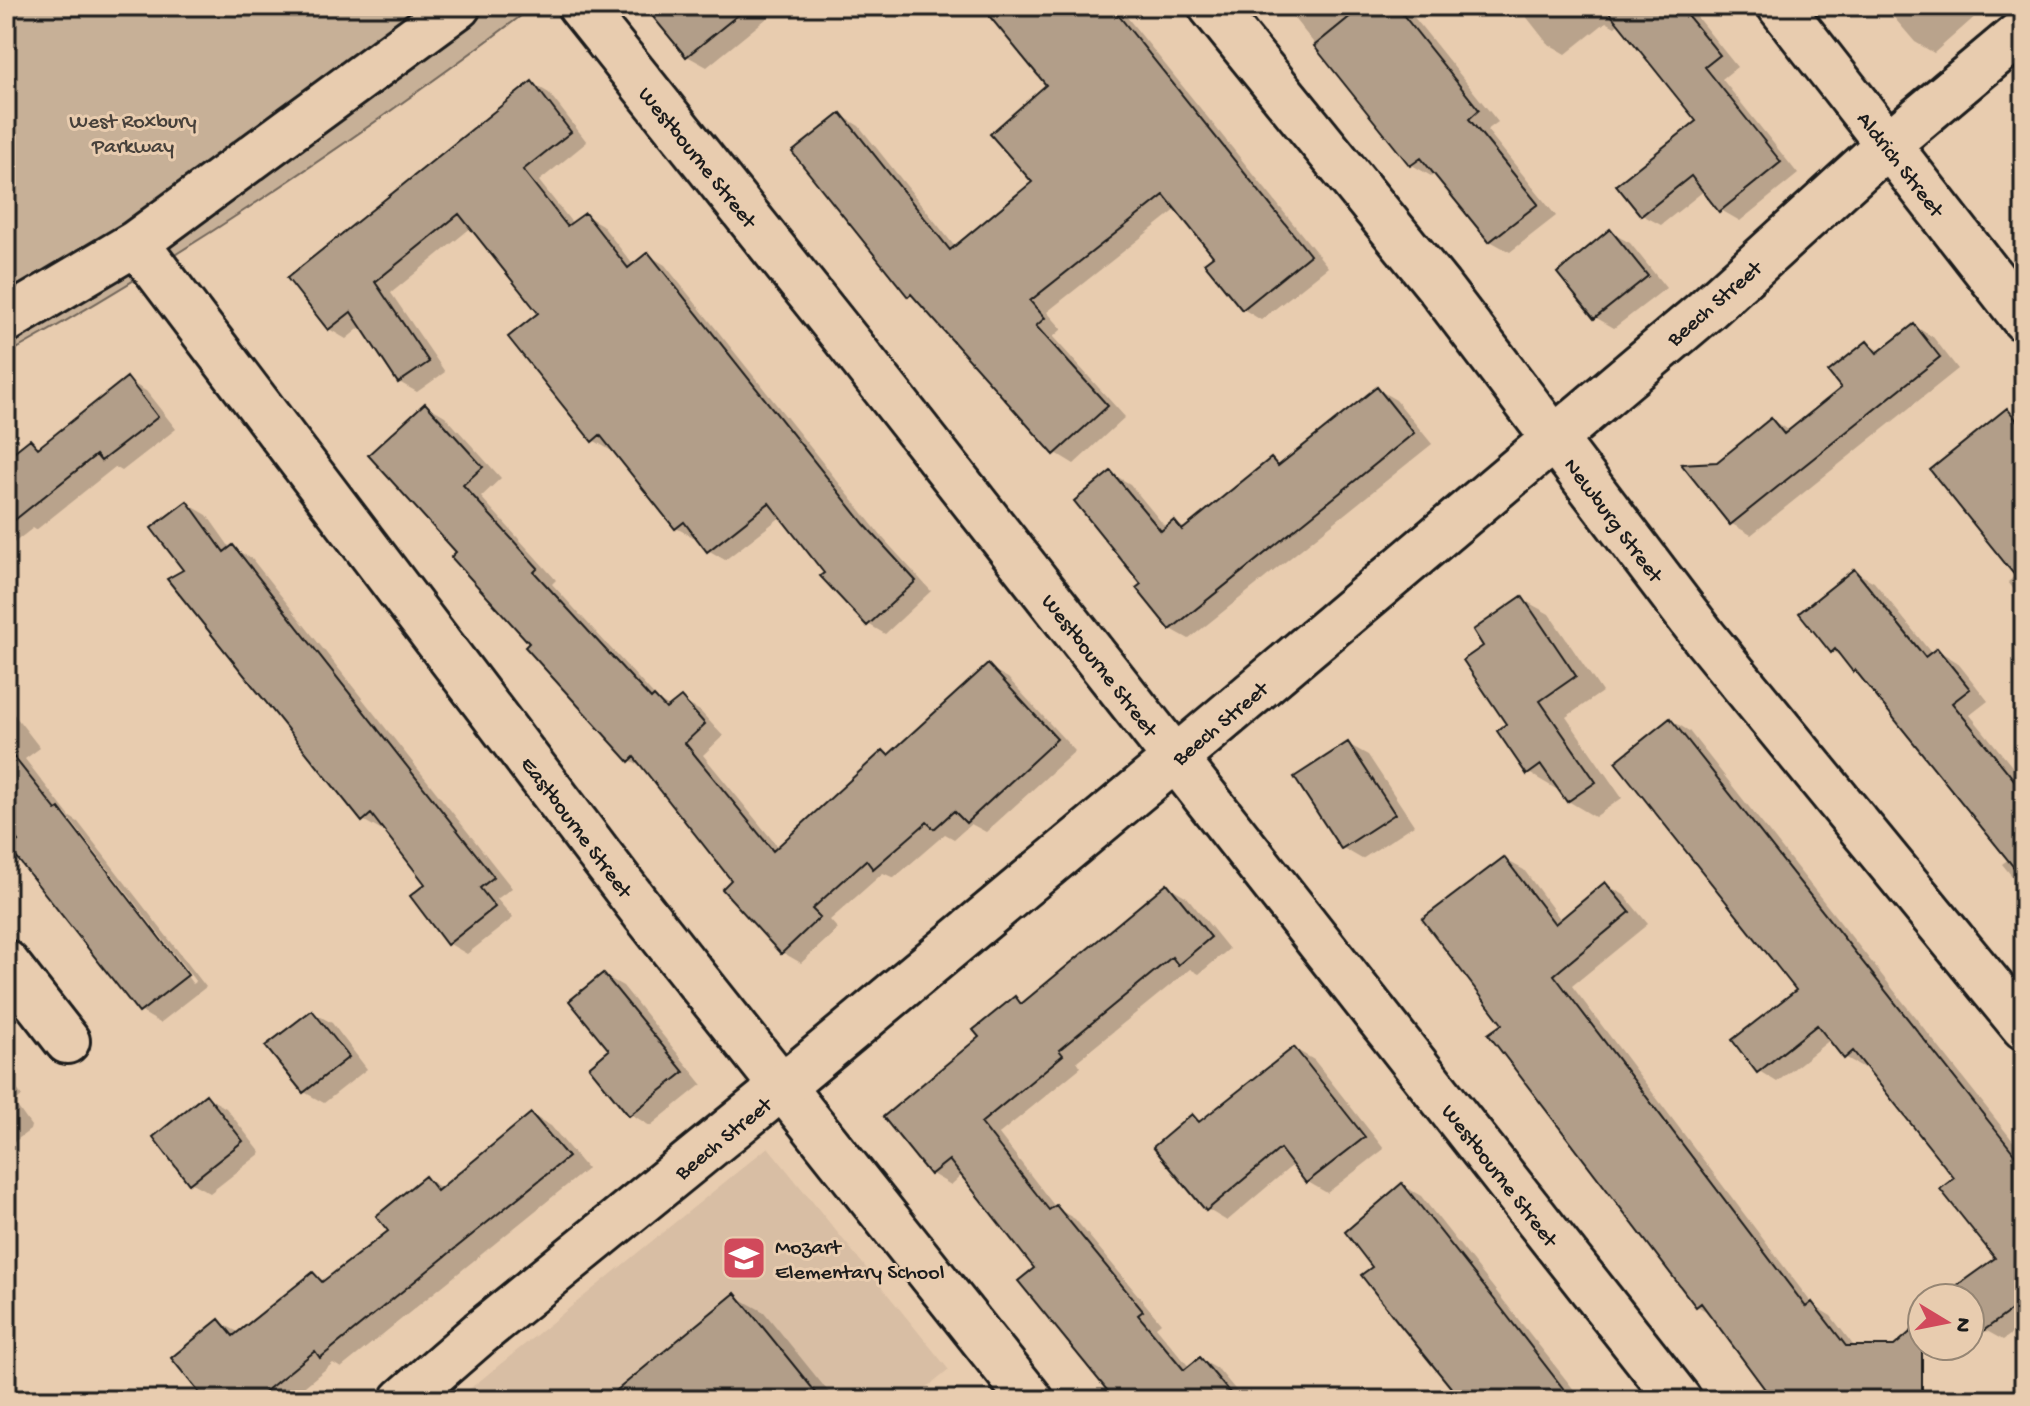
<svg xmlns="http://www.w3.org/2000/svg" width="2030" height="1406" font-family="'Gochi Hand',sans-serif">
<rect width="100%" height="100%" fill="#e8ccaf"/>
<filter id="ink" filterUnits="userSpaceOnUse"><feTurbulence type="fractalNoise" baseFrequency=".0125" numOctaves="2"/><feDisplacementMap in="SourceGraphic" scale="16" xChannelSelector="R" yChannelSelector="G"/><feConvolveMatrix kernelMatrix="1 2 1 2 8 2 1 2 1" color-interpolation-filters="sRGB"/></filter>
<g filter="url(#ink)">
<path fill="#d8bea4" d="M768 1147 949 1370 912 1400H456Z"/>
<path fill="#c7b097" stroke="#72665a" stroke-width="2" d="M6 6H534C366 133 191 252 6 355Z"/>
<path fill="#0003" fill-rule="evenodd" d="M660 6H782L707 67 687 56Z
M1000 6H1118L1328 267 1261 320 1243 309 1216 256 1177 209 1047 312 1062 329 1053 337 1125 417 1074 464 1056 453 920 301 910 295 841 115 859 126 956 248 1035 182 1049 86Z
M1284 6H1405L1498 122 1487 130 1556 216 1510 252 1490 241 1435 172 1431 176 1412 165Z
M1518 6H1688L1737 67 1722 79 1798 174 1740 221 1721 210 1705 190 1661 225 1642 215 1699 121 1620 23 1615 27 1606 22 1566 54 1547 43Z
M1884 6H1987L1934 53 1915 42Z
M532 83 549 93 587 142 539 181 573 224 585 215 602 225 634 266 648 255 665 265 882 537 931 591 885 634 868 624 782 516 725 560 708 550 696 535 693 537 676 528 613 448 610 450 593 440 540 314 472 227 391 293 445 372 417 392 399 382 362 326 346 339 329 329Z
M1610 232 1630 243 1666 288 1614 328 1595 317Z
M1914 326 1933 337 1958 369 1751 535 1732 524 1718 464 1771 420 1790 431 1844 388 1868 343 1882 352Z
M127 380 146 391 176 429 122 471 115 467 36 530 33 528 6 549V460L30 441 41 448Z
M1377 389 1396 400 1432 444 1189 639 1171 629 1144 584 1111 473 1130 484 1167 529 1174 522 1186 529 1271 460 1281 466Z
M426 405 445 416 501 478 481 497 556 580 552 584 659 701 671 708 681 700 700 711 723 736 703 755 779 848 889 756 988 667 1008 678 1075 751 986 832 971 824 954 839 945 834 894 878 883 873 830 920 838 929 801 963 782 952 734 881 646 769 630 760 459 552Z
M2007 410 2024 420V602L2008 582 2016 575Z
M188 504 207 515 231 549 233 548 252 559 512 888 497 899 513 918 467 954 448 943 428 884 385 829 382 831 363 820 186 570Z
M1854 571 1874 582 1932 654 1937 650 1957 662 1988 701 1970 715 2024 781V891L2002 864 2009 859 1860 674 1844 658 1832 651Z
M1522 599 1549 614 1602 692 1566 717 1622 798 1595 817 1568 801 1558 787 1556 789 1529 773 1509 724 1486 646Z
M6 704 40 748 25 759 70 817 78 822 206 987 160 1023 140 1011 6 822ZM60 813H65L196 982 193 984Z
M1671 720 1689 731 2024 1155V1325L2003 1340 1985 1330 1970 1310V1298H1961L1998 1258 1957 1178 1867 1065 1864 1068 1845 1057 1831 1039 1777 1082 1759 1071 1798 991Z
M1348 744 1368 755 1414 825 1362 859 1343 848Z
M1504 859 1524 870 1561 920 1605 884 1624 895 1648 924 1572 986 1813 1305 1831 1316 1895 1400H1776L1711 1314 1697 1306 1504 1024Z
M1168 886 1187 897 1229 949 1199 974 1190 969 1077 1061 1081 1067 999 1134 1056 1208 1075 1219 1161 1323 1156 1327 1190 1368 1200 1359 1219 1370 1244 1400H1118L1037 1268 963 1174 951 1185 932 1174 886 1118 982 1037 1016 999 1024 1004Z
M603 975 623 986 702 1084 650 1126 631 1114 612 1051Z
M312 1012 332 1023 367 1069 324 1103 304 1092Z
M1295 1049 1314 1060 1384 1149 1327 1193 1308 1182 1294 1164 1227 1221 1207 1209 1192 1117 1202 1122Z
M6 1074 22 1096 14 1102 31 1126 30 1130 6 1148Z
M207 1097 226 1108 261 1153 210 1193 190 1182Z
M532 1115 551 1126 587 1169 341 1368 333 1363 288 1400H208L219 1322 240 1333 313 1274 326 1282 391 1231 425 1178 442 1188Z
M1402 1185 1421 1196 1582 1400H1462L1375 1267Z
M735 1296 764 1312 835 1400H608Z"/>
<path fill="#b29e89" stroke="#1c1c1c" stroke-width="2" d="M644 6H749L686 57Z
M981 6H1111L1310 255 1242 310 1204 263 1213 256 1164 195 1030 301 1045 318 1036 326 1108 406 1054 455 911 294 908 297 792 152 841 113 950 250 1032 182 990 134 1046 85Z
M1363 6H1396L1479 110 1469 119 1538 204 1489 242 1421 158 1410 166 1314 46Z
M1604 6H1680L1720 55 1705 67 1781 162 1719 212 1691 176 1641 216 1616 185 1696 121Z
M532 81 571 132 523 170 567 226 585 213 628 268 648 252 864 524 916 581 867 626 820 576 824 573 769 503 707 552 684 522 675 529 600 435 592 442 508 337 538 313 459 214 375 282 429 362 398 383 351 312 328 330 287 278Z
M1610 229 1648 276 1594 319 1557 273Z
M1914 324 1940 357 1730 525 1681 464 1717 462 1771 418 1784 434 1841 388 1828 372 1867 341 1877 353Z
M127 377 158 417 101 461 96 455 6 527V458L30 439 38 448Z
M1377 387 1414 433 1170 630 1136 588 1141 584 1074 501 1111 471 1161 531 1174 520 1182 530 1271 458 1278 466Z
M425 403 483 467 463 485 538 568 534 572 651 699 654 696 666 709 681 697 705 724 685 743 773 851 883 750 888 755 988 664 1057 739 966 823 954 811 934 829 927 822 873 869 866 860 812 909 820 917 781 954 722 889 731 880 634 757 629 762 525 647 529 643 451 557 456 552 368 455Z
M2007 408 2024 430V587L1930 470Z
M187 501 224 552 233 545 494 877 480 888 495 907 447 945 410 896 425 884 371 814 362 822 167 579 183 570 151 528Z
M1854 569 1925 657 1937 648 1970 689 1952 703 2024 792V880L1855 670 1853 672 1835 649 1831 653 1799 613Z
M1522 596 1576 676 1540 701 1596 782 1567 802 1541 765 1527 775 1497 731 1506 724 1463 660 1483 646 1473 630Z
M1670 718 2024 1166V1301L1983 1331 1970 1313V1298H1958L1952 1289 1995 1258 1940 1189 1954 1178 1853 1051 1844 1059 1817 1025 1757 1073 1732 1040 1796 990 1615 762Z
M1348 742 1395 814 1341 849 1294 777Z
M6 747 56 810 59 808 188 975 139 1013 9 848 18 841 6 826Z
M1504 857 1555 924 1605 882 1630 912 1554 975 1806 1307 1812 1302 1846 1346H1894L1922 1322V1400H1773L1701 1303 1696 1307 1488 1034 1502 1024 1422 919Z
M1167 883 1211 937 1178 965 1172 957 1059 1050 1063 1055 981 1123 1049 1210 1056 1205 1143 1311 1138 1315 1184 1370 1200 1357 1236 1400H1115L1018 1281 1034 1268 949 1160 930 1175 883 1117 979 1037 973 1030 1015 996 1021 1004Z
M603 973 684 1072 629 1116 589 1067 609 1050 569 1001Z
M312 1010 349 1057 303 1093 265 1046Z
M1294 1047 1365 1137 1306 1183 1280 1149 1206 1211 1153 1147 1192 1114 1199 1122Z
M206 1094 243 1141 189 1184 153 1137Z
M531 1113 568 1157 320 1358 315 1351 255 1400H205L171 1358 219 1319 233 1336 313 1272 322 1282 388 1231 376 1216 425 1176 437 1191Z
M1402 1183 1498 1304 1572 1400H1461L1397 1321 1361 1275 1372 1267 1345 1232Z
M735 1293 822 1400H605Z"/>
<g fill="none" stroke-linecap="round" stroke-linejoin="round">
<g stroke="#1c1c1c" stroke-width="50">
<path id="street" d="M580 6 849 343 1679 1400
M1211 6 1439 287 1705 638 2024 1027
M1780 6 2024 319
M136 243 644 913 1031 1400
M6 320 136 243 458 6
M6 963 67 1041"/>
</g>
<g stroke="#1c1c1c" stroke-width="50">
<path id="secondary" d="M403 1400 480 1333 781 1088 1175 759 1705 311 1887 145 2024 30"/>
</g>
<use href="#street" stroke="#e8ccaf" stroke-width="44"/>
<use href="#secondary" stroke="#e8ccaf" stroke-width="44"/>
</g>
</g>
<defs>
<g id="school-square" transform="scale(2.3)"><rect x="-9" y="-9" width="18" height="18" rx="4" fill="#d1495b" stroke="#e8ccaf"/><path d="M0-5L7-2L0 1L-7-2ZM-4 1L0 2.5L4 1V4Q0 6-4 4Z" fill="#fff"/></g>
</defs>
<g fill-rule="evenodd">
<use href="#school-square" x="744" y="1258"/>
</g>
<g text-anchor="middle" stroke-width="6" stroke-linejoin="round" paint-order="stroke">
<g font-size="22" fill="#47413b" stroke="#e8ccaf">
<text x="133" y="127">West Roxbury<tspan x="133" dy="25">Parkway</tspan></text>
</g>
<g font-size="22" fill="#1c1c1c" stroke="#e8ccaf">
<text transform="translate(699 156) rotate(51)" y="8">Westbourne Street</text>
<text transform="translate(1902 163) rotate(52)" y="8">Aldrich Street</text>
<text transform="translate(1713 302) rotate(-41)" y="8">Beech Street</text>
<text transform="translate(1615 519) rotate(53)" y="8">Newburg Street</text>
<text transform="translate(1101 664) rotate(52)" y="8">Westbourne Street</text>
<text transform="translate(1219 722) rotate(-40)" y="8">Beech Street</text>
<text transform="translate(578 826) rotate(53)" y="8">Eastbourne Street</text>
<text transform="translate(722 1137) rotate(-39)" y="8">Beech Street</text>
<text transform="translate(1501 1174) rotate(52)" y="8">Westbourne Street</text>
</g>
<g font-size="22" fill="#1c1c1c" stroke="#e8ccaf" text-anchor="start">
<text x="775" y="1253">Mozart<tspan x="775" dy="25">Elementary School</tspan></text>
</g>
</g>
<rect width="2030" height="1406" fill="none" stroke="#e8ccaf" stroke-width="32"/>
<rect x="16" y="16" width="1998" height="1374" fill="none" stroke="#1c1c1c" stroke-width="3" filter="url(#ink)"/>
<g transform="translate(1946 1322) rotate(100)"><circle r="38" fill="#e8ccaf" stroke="#968674" stroke-width="2"/>
<path d="M0-6L14 30L0 20L-14 30Z" fill="#d1495b"/>
<text y="-12" font-size="22" font-weight="bold" text-anchor="middle" fill="#1c1c1c">N</text>
</g>
</svg>
